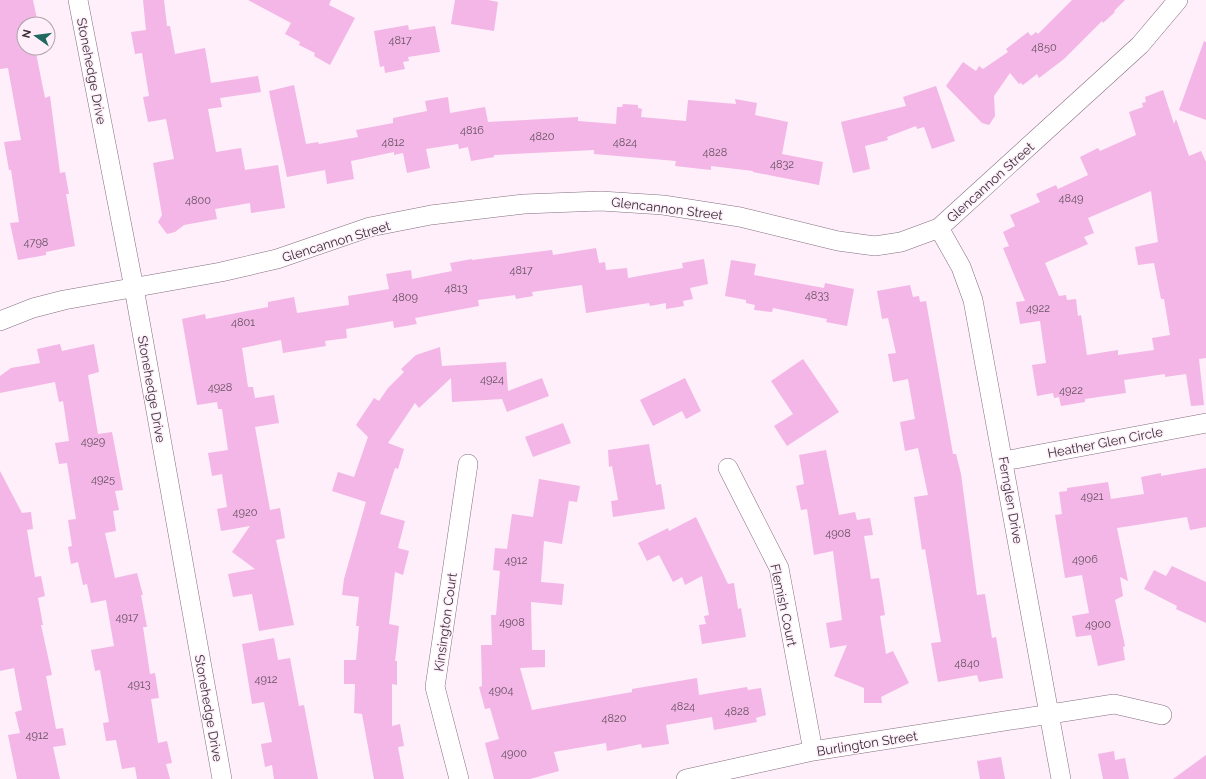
<svg xmlns="http://www.w3.org/2000/svg" width="1206" height="779" font-family="Raleway,sans-serif">
<rect width="100%" height="100%" fill="#feeffa"/>
<path fill="#f3b6e6" fill-rule="evenodd" d="M0 0H33L38 24H24V48H35L45 98 50 96 60 173 65 172 69 194H66L75 246 46 252V255L18 260 10 223 19 222 11 170H9L4 142 21 140 8 68 0 69Z
M143 0H164L167 26H170L175 54 205 48 211 83 258 76 261 92 220 98 222 107 208 109 216 152 241 148 245 170 278 165 285 208 251 213 250 203 215 209 217 219 184 225 175 232 167 234 158 222 162 215 153 163 174 159 166 119 148 122 143 97 149 96 142 53 135 54 131 32 146 30Z
M248 0H331L329 5 355 18 330 65 314 56 315 53 299 45 300 42 285 34 291 23Z
M455 0H488L498 2 494 31 451 24Z
M1072 0H1125L1114 11 1115 12 1103 23 1102 21 1064 59 1039 78 1037 74 1023 85 1021 83 1019 84 1010 73 994 96 995 116 989 125 982 123 946 86 963 62 976 71 979 66 983 69 1008 52 1006 49 1028 32 1031 36 1036 32 1038 34Z
M408 25 409 30 435 26 440 52 408 57 409 61 403 62 405 69 385 73 384 66 380 67 374 31Z
M1204 41 1206 42V120L1179 110Z
M294 85 306 144 318 142 319 144 358 137 356 130 393 123V118L427 111 425 101 448 97 450 113 485 107 488 122 578 117V121L616 124 617 107H622L623 104 638 105V108L642 109 641 117 686 121 688 100 736 104 735 99 757 103 755 115 788 122 782 154 823 162 819 185 753 172V171L711 166V170L675 166 676 161 594 154V150L494 155V157L471 161 468 147 459 149 458 144 426 149 430 168 407 173 403 153 394 155V152L351 161 354 179 327 184 325 170 287 177 269 91Z
M936 86 955 141 932 149 924 127 917 129 916 126 887 137 888 140 865 146 870 169 853 173 841 122 906 106 903 97Z
M1163 90 1174 124 1176 119 1189 156 1201 151 1206 162V358L1199 359 1204 405 1191 406 1186 374 1165 377V374L1124 380 1126 393 1085 399V402L1061 406 1059 397 1054 398 1053 393 1037 396 1032 365 1046 363 1040 321 1020 324 1016 302 1025 301 1003 248 1009 246 1003 232 1015 226 1010 215 1040 202 1036 194 1056 185 1058 189 1088 175 1080 157 1098 148 1100 151 1136 135 1129 112 1143 107 1142 103 1146 102 1145 97ZM1151 191 1158 242 1135 247 1138 265 1154 263 1161 299H1164L1170 335 1152 338 1154 350 1118 355V350L1087 355 1081 315 1078 316 1076 299 1067 300 1066 295 1059 296 1045 263 1088 244 1084 237 1094 233 1088 218Z
M596 248 599 263 605 262 606 270 627 268 628 278 683 268 682 263 704 259 708 284 690 288 693 299 683 301 684 306 666 309V303L650 306 649 303 586 313 582 285 532 292 533 296 516 299 515 295 478 300 479 306 415 318 417 324 394 328 393 321 346 329 347 338 325 341 326 346 283 353 281 340 242 348 248 387H253L255 398 274 395 279 423 255 427 270 510 280 508 285 538 276 540 294 625 259 631 252 594 233 597 228 574 255 569 232 552 250 526 221 531 217 509 227 507 222 474 212 476 208 453 228 450 222 409H218L217 402 197 405 182 319 205 314 206 319 268 307V302L294 297 297 313 349 305 348 296 389 289 386 274 411 270 412 279 452 271 450 263 472 259V260L552 250 553 255Z
M731 260 756 264 754 275 824 288 825 283 854 289 847 326 826 322 827 319 773 308 772 312 754 310 755 305 746 303V300L725 296Z
M910 285 913 297 919 296 920 302 926 301 953 454H956L961 474 977 595 985 594 992 638 996 637 1003 678 979 682 977 675 938 682 931 643 941 642 925 549 922 550 914 497 928 495 918 448 905 451 900 422 915 419 908 379 893 382 888 354 896 353 888 318 882 319 877 291Z
M60 344 62 351 94 344 99 372 88 375 98 434 112 432 123 490 115 491 119 510 113 511 116 531 105 533 115 578 137 573 143 595H141L147 627H143L150 674 155 673 159 698 151 699 158 743 167 741 172 763 166 764 170 779H137L135 767 122 769 116 740 106 741 103 723 109 722 100 670 95 671 91 650 114 646 106 600 91 603 87 584 83 585 78 562 71 564 68 547 72 546 68 520 76 519 67 463 59 464 55 443 69 441 63 401 59 402 55 382 0 393V376L11 368 40 363 37 349Z
M440 347 442 366 506 362 508 391 542 378 549 396 507 412 502 399 452 402 451 378 419 408 415 403 388 443 404 449 398 469 395 468 380 514 405 521 398 548 409 551 403 575 395 572 389 624 399 626 395 661H397V685L392 684V726L400 724 404 746 398 747 404 779H374L362 714 354 713 355 684H344V660H356L359 626H356L359 597 342 595 344 579 366 502 332 491 338 472 354 477 368 437 356 425 374 398 379 401 388 388 404 372 401 369 416 355Z
M803 359 839 412 787 446 774 426 793 414 771 381Z
M685 378 701 411 686 419 682 411 653 426 640 400Z
M563 423 571 443 533 457 525 437Z
M649 444 656 485 661 484 665 509 613 517 611 501 618 500 612 466 609 467 608 450Z
M826 450 839 515 855 512 857 520 870 518 873 535 864 536 871 579 879 578 885 615 880 616 886 654 893 651 909 683 881 697 882 703H864V688L834 676 847 645 830 648 826 623 842 620 833 551 814 555 807 509 801 510 796 486 804 484 799 455Z
M1206 468V527L1190 530 1187 517 1117 528 1128 581 1120 577 1123 596 1115 600 1125 646 1123 647 1125 660 1098 666 1091 635 1076 637 1072 616 1089 613 1082 575 1065 578 1055 515 1062 514 1059 492 1067 491V488L1108 482 1111 499 1144 494 1141 477 1161 473V476Z
M0 471 22 513 31 512 33 529 27 530 35 577 41 576 45 596 38 598 43 625H41L52 675 46 676 56 729 63 728 66 745 53 747 60 779H17L8 735 20 733 15 712 22 710 14 668 0 671Z
M539 479 580 486 577 502 569 501 562 544 544 541 541 582 564 584 562 605 531 602 532 650H545V667L520 668 532 710 632 692V689L697 678 699 695 747 687 748 690 761 688 766 715 756 718 757 722 714 730 712 717 666 725 669 744 642 748 641 744 607 751 606 743 554 752 559 771 530 779H494L485 743 499 739 490 708 485 709 479 687 482 686 481 645H492L491 615H496L500 571 493 570 495 548 507 549 512 514 533 517Z
M696 517 728 584 734 583 738 609 741 608 746 637 702 644 699 625 706 624 704 616 709 615 702 576 685 585 682 577 673 582 659 555 647 561 638 543 668 528 669 531Z
M1172 566 1206 582V623L1176 609 1177 606 1144 589 1154 570 1166 576Z
M274 638 278 660 290 658 299 706 304 705 318 779H274L272 765 265 767 261 744 272 742 264 702 252 704 242 644Z
M1114 751 1115 760 1125 758 1129 779H1103L1098 754Z
M1206 755V779H1173Z
M1001 757 1005 779H980L977 761Z"/>
<g fill="none" stroke-linecap="round" stroke-linejoin="round">
<g stroke="#846e7f" stroke-width="20">
<path id="street" d="M78 0 134 288 222 779
M939 228 961 267 973 300 1061 779
M0 321 33 308 64 300 221 272 277 259 370 227 431 215 524 204 601 201 663 205 740 217 838 241 875 246 901 242 939 228 1140 45 1178 0
M1004 461 1206 423
M728 468 779 568 813 751
M459 779 435 687 468 464
M686 779 813 751 1114 704 1162 715"/>
</g>
<use href="#street" stroke="#fff" stroke-width="19"/>
</g>
<g text-anchor="middle" stroke-width="3" stroke-linejoin="round" paint-order="stroke">
<g font-size="11" fill="#685263">
<text x="400" y="44">4817</text>
<text x="1044" y="51">4850</text>
<text x="472" y="134">4816</text>
<text x="542" y="140">4820</text>
<text x="393" y="146">4812</text>
<text x="625" y="146">4824</text>
<text x="715" y="156">4828</text>
<text x="782" y="168">4832</text>
<text x="1071" y="202">4849</text>
<text x="198" y="204">4800</text>
<text x="36" y="246">4798</text>
<text x="521" y="274">4817</text>
<text x="456" y="292">4813</text>
<text x="817" y="299">4833</text>
<text x="405" y="301">4809</text>
<text x="1038" y="312">4922</text>
<text x="243" y="326">4801</text>
<text x="492" y="383">4924</text>
<text x="220" y="391">4928</text>
<text x="1071" y="394">4922</text>
<text x="93" y="445">4929</text>
<text x="103" y="483">4925</text>
<text x="1092" y="500">4921</text>
<text x="245" y="516">4920</text>
<text x="838" y="537">4908</text>
<text x="1085" y="563">4906</text>
<text x="516" y="564">4912</text>
<text x="127" y="621">4917</text>
<text x="512" y="626">4908</text>
<text x="1098" y="628">4900</text>
<text x="967" y="667">4840</text>
<text x="266" y="683">4912</text>
<text x="139" y="688">4913</text>
<text x="501" y="694">4904</text>
<text x="683" y="710">4824</text>
<text x="737" y="715">4828</text>
<text x="614" y="722">4820</text>
<text x="37" y="739">4912</text>
<text x="514" y="757">4900</text>
</g>
<g font-size="13" fill="#393037" stroke="#feeffa">
<text transform="translate(92 71) rotate(79)" y="5">Stonehedge Drive</text>
<text transform="translate(990 182) rotate(-42)" y="5">Glencannon Street</text>
<text transform="translate(667 208) rotate(7)" y="5">Glencannon Street</text>
<text transform="translate(336 241) rotate(-17)" y="5">Glencannon Street</text>
<text transform="translate(152 389) rotate(80)" y="5">Stonehedge Drive</text>
<text transform="translate(1105 442) rotate(-11)" y="5">Heather Glen Circle</text>
<text transform="translate(1011 500) rotate(80)" y="5">Fernglen Drive</text>
<text transform="translate(784 605) rotate(78)" y="5">Flemish Court</text>
<text transform="translate(445 622) rotate(-82)" y="5">Kinsington Court</text>
<text transform="translate(209 708) rotate(80)" y="5">Stonehedge Drive</text>
<text transform="translate(867 743) rotate(-9)" y="5">Burlington Street</text>
</g>
</g>
<g transform="translate(36 36) rotate(284)"><circle r="19" fill="#feeffa" stroke="#afa3ac"/>
<path d="M0-3L7 15L0 10L-7 15Z" fill="#206961"/>
<text y="-6" font-size="11" font-weight="bold" text-anchor="middle" fill="#393037">N</text>
</g>
</svg>
